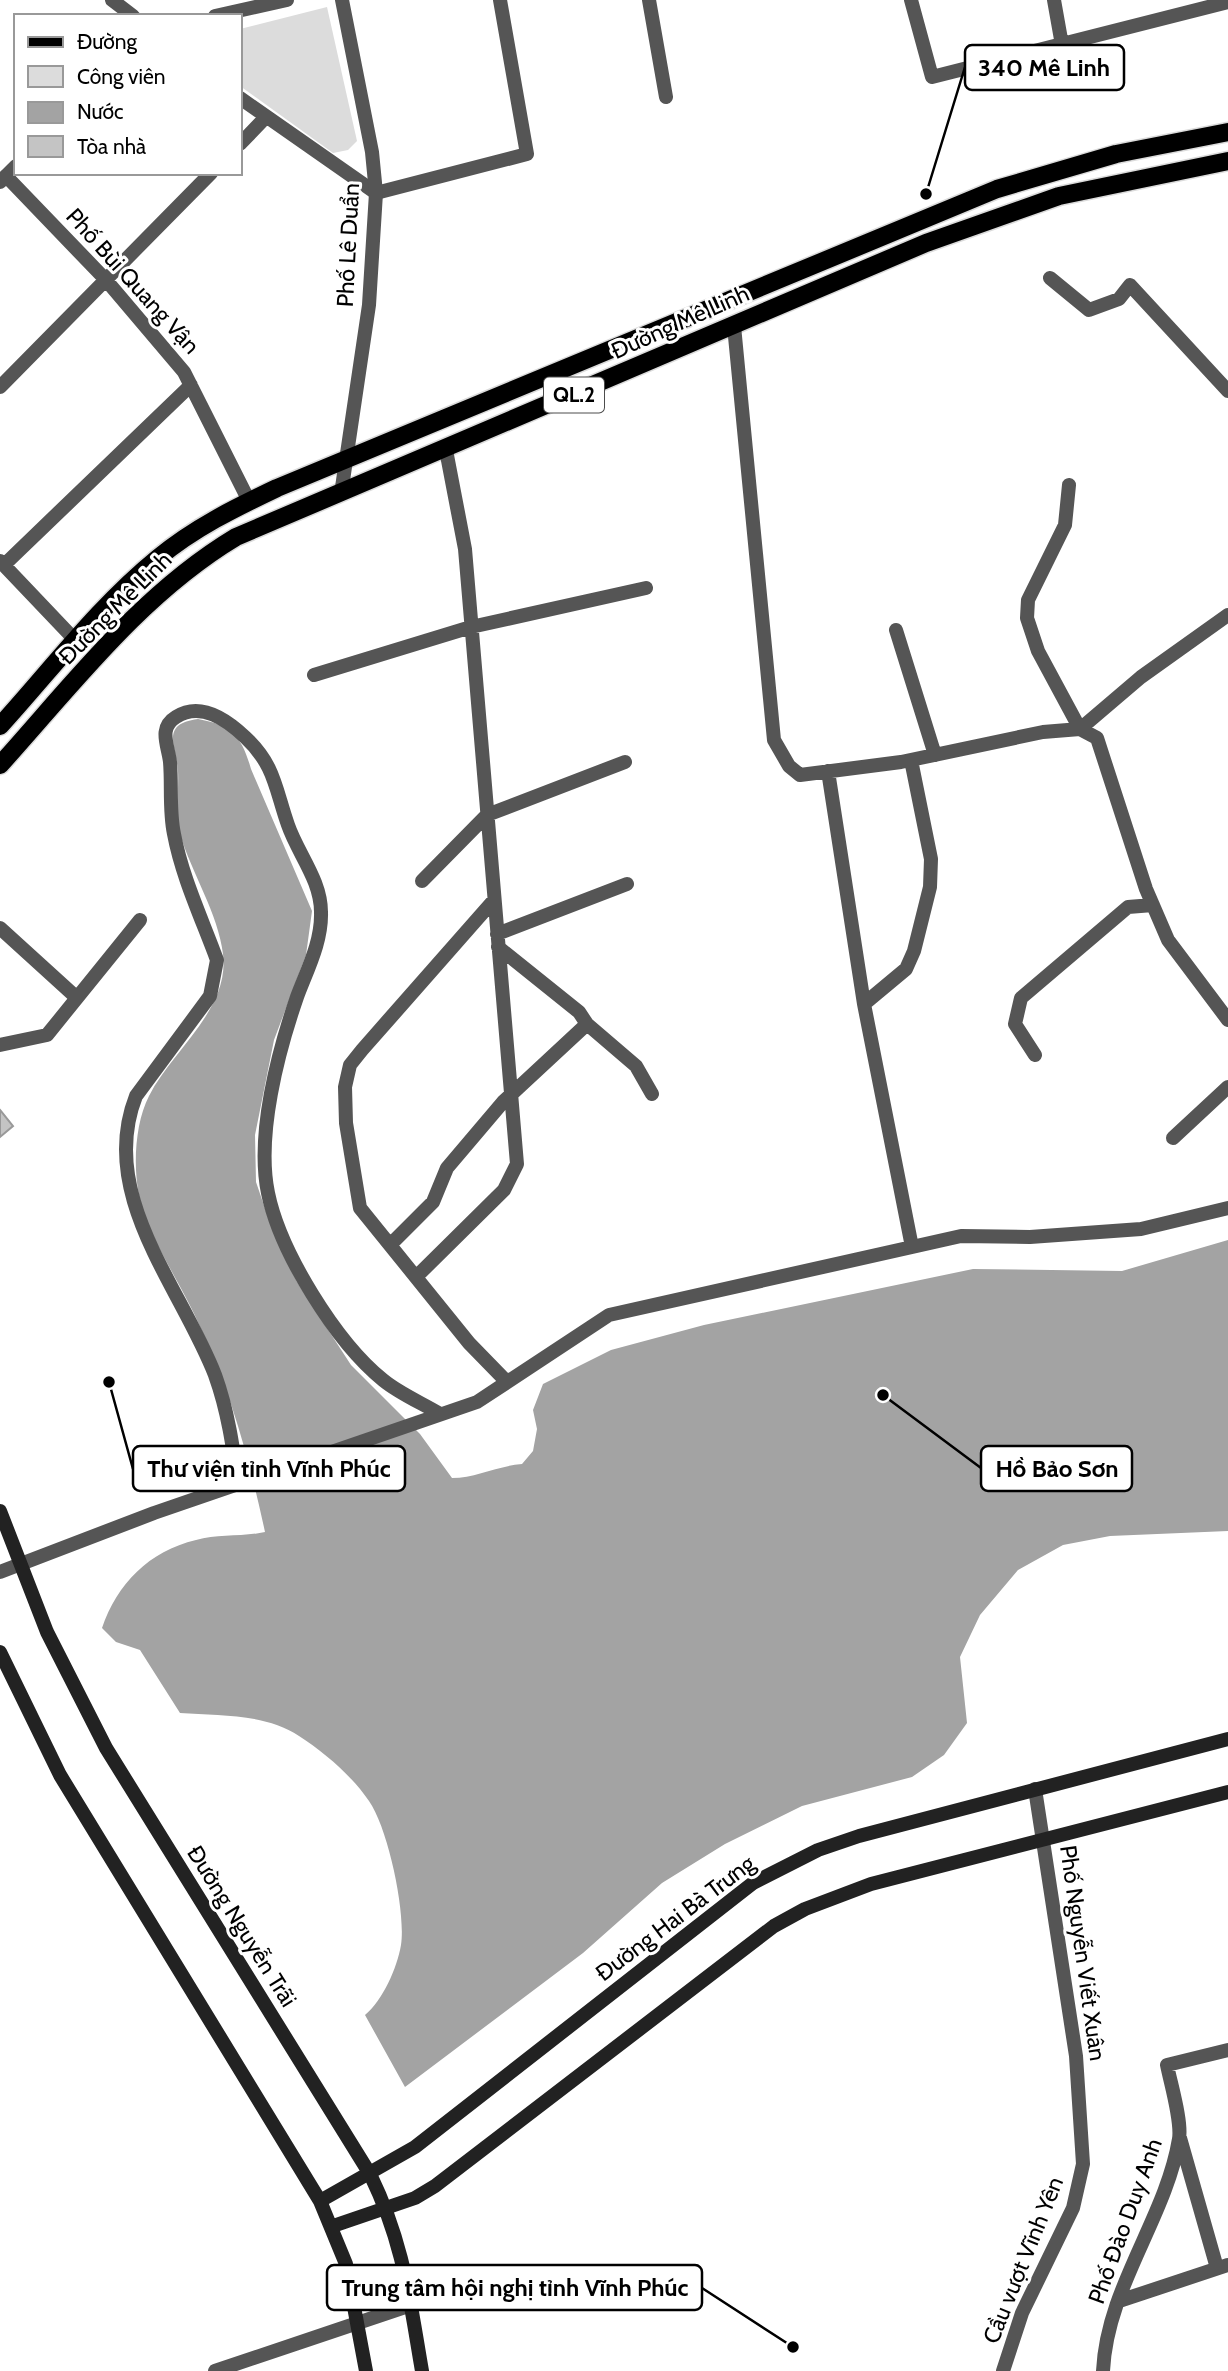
<svg xmlns="http://www.w3.org/2000/svg" width="1228" height="2371" font-family="Cabin,sans-serif">
<rect width="100%" height="100%" fill="#fff"/>
<path fill="#dcdcdc" d="M327 7 357 141 348 150 333 153 240 86V29Z"/>
<path fill="#a3a3a3" d="M198 719C232 725 242 737 251 769L312 911 306 955 274 1040 255 1135 256 1182 271 1226 297 1282 351 1365 420 1434 452 1478C476 1478 497 1466 522 1464L533 1451 537 1429 533 1410 543 1384 611 1350 704 1325 973 1269 1122 1271 1228 1240V1531L1110 1536 1063 1545 1018 1570 980 1615 960 1657 967 1723 944 1755 912 1777 802 1806 725 1844 662 1883 583 1953 405 2087 365 2015C383 2000 397 1968 401 1945 406 1912 388 1828 369 1801 352 1776 324 1752 299 1736 265 1713 219 1716 180 1713L140 1650 116 1642 102 1628C117 1584 149 1551 196 1540 218 1534 243 1537 265 1532 249 1458 230 1388 197 1320 181 1284 146 1233 139 1195 133 1166 135 1123 149 1096 172 1050 230 1010 223 954 218 913 192 874 180 834 175 815 179 791 178 771 176 745 160 724 198 719Z"/>
<path fill="#c4c4c4" stroke="#999" stroke-width="2" d="M0 1110 13 1126 0 1137Z"/>
<g fill="none" stroke-linecap="round" stroke-linejoin="round">
<g stroke="#dbdbdb" stroke-width="21">
<path id="primary" d="M0 726C51 670 99 606 158 558 194 528 235 508 277 488L997 189 1116 154 1228 132
M0 765C73 684 141 594 236 537L926 243 1059 196 1228 161"/>
</g>
<path stroke="#555" stroke-width="14" d="M649 0 666 97
M911 0 932 77 1228 2
M1054 0 1062 45
M240 98 376 193 527 154 500 0
M240 144 265 118
M6 176 106 280 184 372 249 501
M1050 278 1089 310 1119 299 1130 285 1228 391
M734 326 774 740 789 766 800 775 901 762 1043 732 1080 729 1097 738 1146 889 1168 940 1228 1020
M0 387 211 173
M1069 485 1065 525 1028 600 1027 618 1038 651 1080 729 1141 677 1228 615
M0 561 76 641
M4 565 191 385
M896 630 935 755
M314 675 471 627 646 588
M828 771 864 1004 912 1247
M422 881 487 815 625 762
M494 900 362 1050 350 1065 345 1087 346 1123 360 1208 469 1343 507 1382
M0 928 77 998
M497 934 627 884
M498 947 579 1012 587 1024 636 1066 652 1094
M864 1004 906 969 914 951 930 887 931 859 911 760
M0 1045 47 1035 140 920
M1035 1055 1015 1024 1021 998 1128 907 1153 905
M1173 1138 1228 1087
M390 1245 433 1202 447 1168 503 1102 587 1024
M416 1277 504 1190 517 1164 465 549 446 450
M238 1484C233 1447 228 1411 215 1375 181 1287 97 1195 136 1096L210 996 217 960C202 919 182 877 174 834 169 811 172 785 170 762 168 745 158 728 176 717 201 701 227 720 245 737 275 765 275 788 288 825 298 854 321 880 321 912 322 942 307 970 297 997 278 1052 256 1135 268 1193 280 1252 336 1342 383 1380 400 1394 422 1403 440 1414
M0 1572 154 1513 477 1402 609 1315 961 1236 1030 1237 1141 1229 1228 1208
M1180 2138 1217 2268
M1119 2301 1228 2265
M1103 2371C1107 2287 1166 2218 1179 2139 1182 2121 1171 2085 1167 2065L1228 2050"/>
<path stroke="#555" stroke-width="14" d="M112 0 133 16
M215 16 287 0
M0 182 16 166
M341 494 369 305 376 193 372 152 342 0
M215 2371 411 2305
M1003 2371 1022 2313 1073 2208 1083 2164 1076 2056 1035 1789"/>
<path stroke="#222" stroke-width="14" d="M0 1511 47 1632 106 1748 370 2174C404 2244 409 2296 422 2371
M0 1652 60 1775 320 2201 346 2264 366 2371
M320 2201 415 2147 753 1883 818 1850 859 1836 1228 1739
M333 2226 415 2198 435 2186 774 1926 805 1909 871 1884 1228 1792"/>
<use href="#primary" stroke="#000" stroke-width="18"/>
</g>
<g text-anchor="middle" stroke-width="6" stroke-linejoin="round" paint-order="stroke">
<rect fill="#fff" stroke="#4c4c4c" stroke-width="2" x="544" y="377.5" width="60" height="35" rx="5"/>
<g font-size="21" font-weight="bold" fill="#000">
<text x="574" y="402">QL.2</text>
</g>
<g font-size="23" fill="#000" stroke="#fff">
<text transform="translate(348 245) rotate(-87)" y="8">Phố Lê Duẩn</text>
<text transform="translate(133 281) rotate(48)" y="8">Phố Bùi Quang Vận</text>
<text transform="translate(680 322) rotate(-24)" y="8">Đường Mê Linh</text>
<text transform="translate(115 608) rotate(-45)" y="8">Đường Mê Linh</text>
<text transform="translate(675 1918) rotate(-37)" y="8">Đường Hai Bà Trưng</text>
<text transform="translate(242 1926) rotate(58)" y="8">Đường Nguyễn Trãi</text>
<text transform="translate(1083 1953) rotate(82)" y="8">Phố Nguyễn Viết Xuân</text>
<text transform="translate(1125 2221) rotate(-70)" y="8">Phố Đào Duy Anh</text>
<text transform="translate(1023 2260) rotate(-68)" y="8">Cầu vượt Vĩnh Yên</text>
</g>
</g>
<path fill="none" stroke="#000" stroke-width="2.5" d="M926 194L965 67M883 1395L981 1468M109 1382L133 1469M793 2347L702 2288"/>
<g fill="#000" stroke="#fff" stroke-width="2.5">
<circle cx="926" cy="194" r="7"/>
<circle cx="883" cy="1395" r="7"/>
<circle cx="109" cy="1382" r="7"/>
<circle cx="793" cy="2347" r="7"/>
</g>
<g fill="#fff" stroke="#000" stroke-width="2.5">
<rect x="965" y="45" width="159" height="45" rx="7"/>
<rect x="981" y="1446" width="151" height="45" rx="7"/>
<rect x="133" y="1446" width="272" height="45" rx="7"/>
<rect x="327" y="2265" width="375" height="45" rx="7"/>
</g>
<g font-size="24" text-anchor="middle" font-weight="bold" fill="#000">
<text x="1044" y="76">340 Mê Linh</text>
<text x="1057" y="1477">Hồ Bảo Sơn</text>
<text x="269" y="1477">Thư viện tỉnh Vĩnh Phúc</text>
<text x="515" y="2296">Trung tâm hội nghị tỉnh Vĩnh Phúc</text>
</g>
<rect x="14" y="14" width="228" height="161" fill="#ffffff" stroke="#999999" stroke-width="2"/>
<rect x="28" y="37" width="35" height="10" fill="#000000" stroke="#999999" stroke-width="2"/>
<text x="77" y="49" font-size="21" fill="#000000">Đường</text>
<rect x="28" y="66" width="35" height="21" fill="#dcdcdc" stroke="#999999" stroke-width="2"/>
<text x="77" y="84" font-size="21" fill="#000000">Công viên</text>
<rect x="28" y="102" width="35" height="21" fill="#a3a3a3" stroke="#999999" stroke-width="2"/>
<text x="77" y="119" font-size="21" fill="#000000">Nước</text>
<rect x="28" y="136" width="35" height="21" fill="#c4c4c4" stroke="#999999" stroke-width="2"/>
<text x="77" y="154" font-size="21" fill="#000000">Tòa nhà</text>
</svg>
